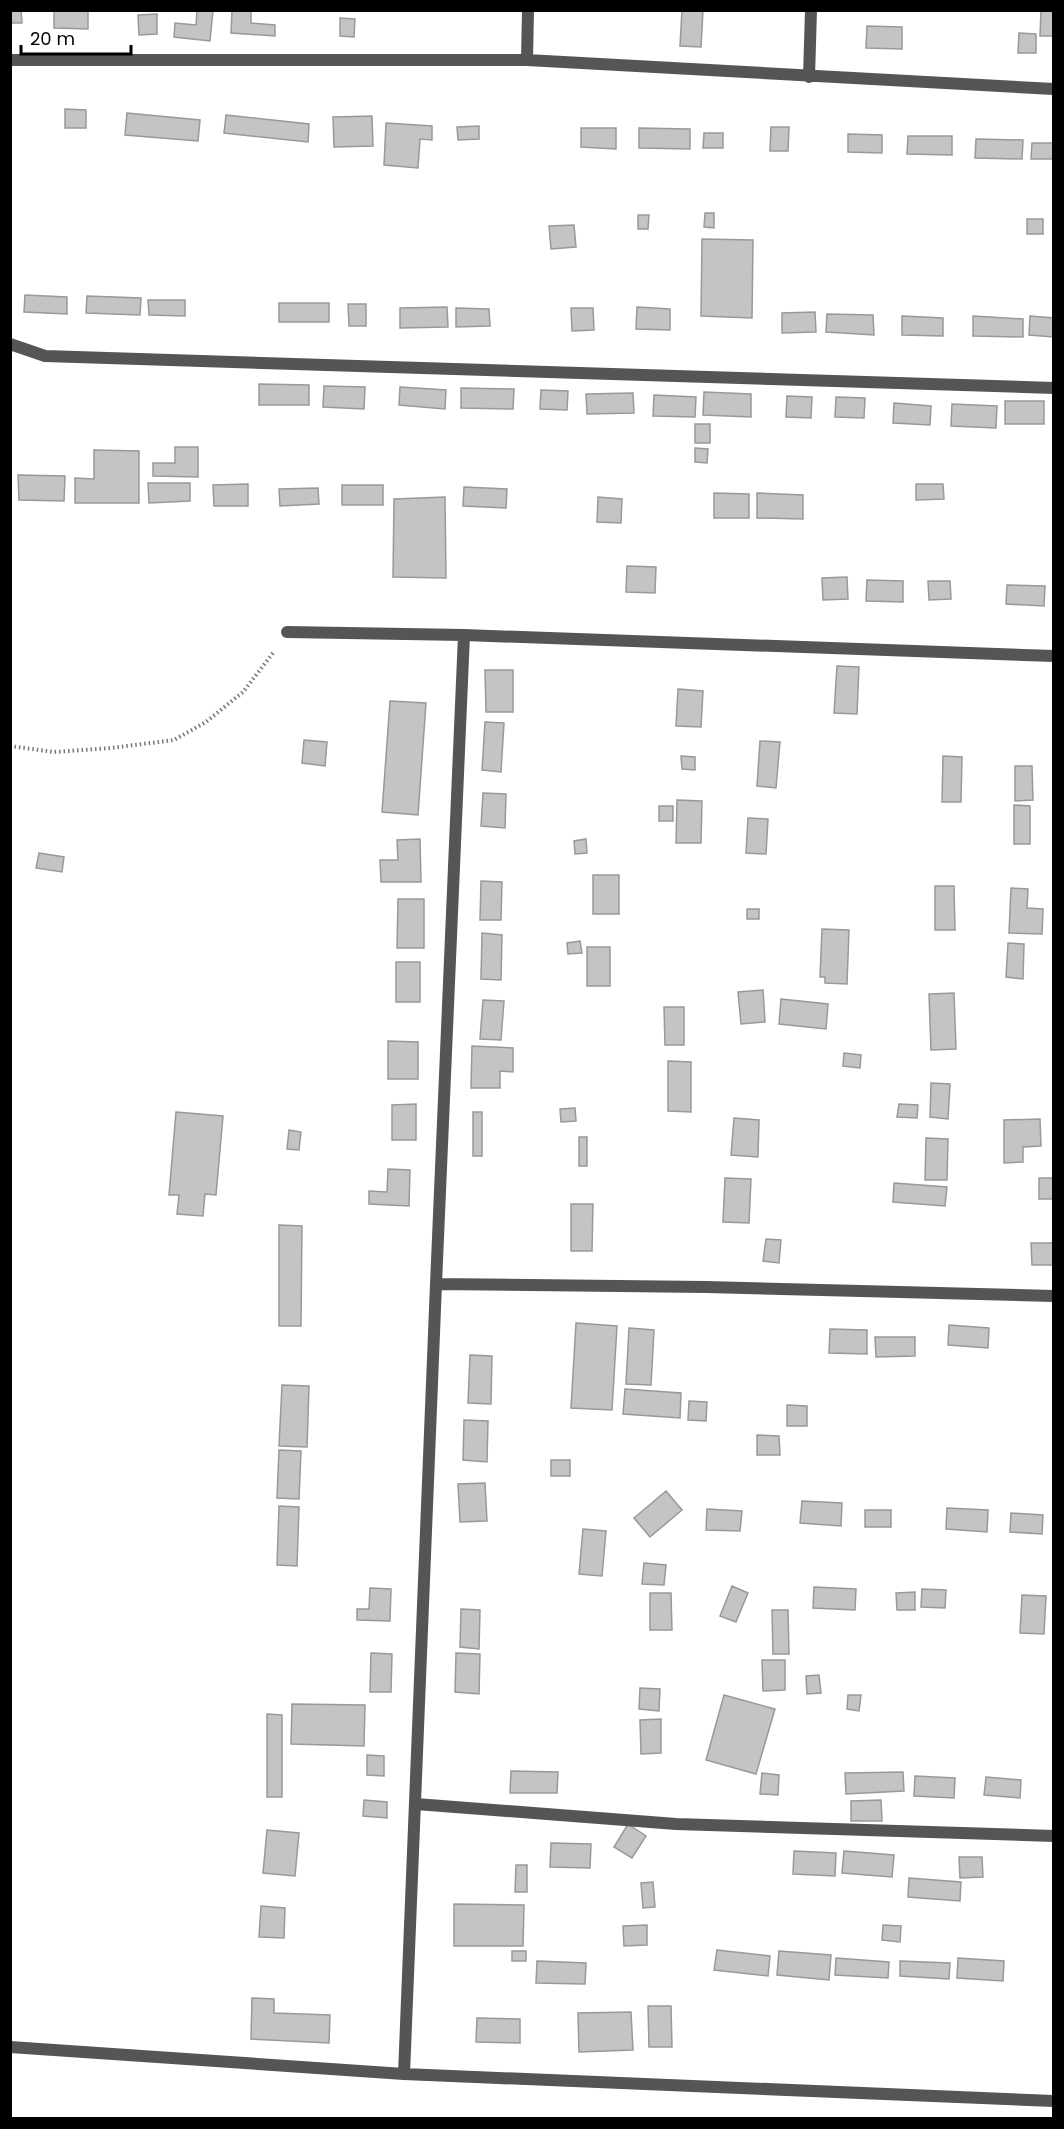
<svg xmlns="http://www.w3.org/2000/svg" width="1064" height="2129" font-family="Poppins,sans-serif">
<rect width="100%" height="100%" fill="#fff"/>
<path fill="#c4c4c4" stroke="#999" stroke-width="1.5" d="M10 10H21L22 23H10Z
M54 10H88V29L54 28Z
M197 10H213L210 41 174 37 175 23 196 25Z
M232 10H251V23L275 25V36L231 33Z
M682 10H703L701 47 680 46Z
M1041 10H1054V36H1040Z
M157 14V34L139 35 138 15Z
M340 18 355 19 354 37 340 36Z
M867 26 902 27V49L866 48Z
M1019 33 1036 34V53H1018Z
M65 109 86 110V128H65Z
M127 113 200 120 198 141 125 135Z
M226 115 309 124 308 142 224 133Z
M372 116 373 146 334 147 333 117Z
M386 123 432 126V140L420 139 418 168 384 165Z
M479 126V139L458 140 457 127Z
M771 127H789L788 151H770Z
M581 128H616V149L581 147Z
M639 128 690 129V149L639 148Z
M704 133H723V148H703Z
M848 134 882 135V153L848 152Z
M908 136H952V155L907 154Z
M976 139 1023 140 1022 159 975 158Z
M1032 143H1054V159H1031Z
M705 213H714V228L704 227Z
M638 215H649L648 229H638Z
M1027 219H1043V234H1027Z
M574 225 576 247 551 249 549 226Z
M702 239 753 240 752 318 701 316Z
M25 295 67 297V314L24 312Z
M87 296 141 298 140 315 86 313Z
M148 300H185V316L149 315Z
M279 303H329V322H279Z
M348 304H366V326H349Z
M447 307 448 327 400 328V308Z
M637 307 670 309V330L636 329Z
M456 308 489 309 490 326 456 327Z
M571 308H593L594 330 572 331Z
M815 312 816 332 782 333V313Z
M827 314 873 315 874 335 826 332Z
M902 316 943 318V336L902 335Z
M973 316 1023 319V337L973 336Z
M1030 316 1054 318V337L1029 335Z
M259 384 309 385V405H259Z
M324 386 365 387 364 409 323 407Z
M400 387 446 390 445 409 399 405Z
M461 388 514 389 513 409 461 408Z
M541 390 568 391 567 410 540 409Z
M704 392 751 394V417L703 415Z
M633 393 634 413 587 414 586 394Z
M654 395 696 397 695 417 653 416Z
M787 396 812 397 811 418 786 417Z
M836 397 865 398 864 418 835 417Z
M1005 401H1044V424H1005Z
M894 403 931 406 930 425 893 423Z
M952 404 997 406 996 428 951 426Z
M695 424H710V443H695Z
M175 447H198V477L153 476V463H175Z
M695 448 708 449 707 463 695 462Z
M94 450 139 451V503H75V478L94 479Z
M18 475 65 476 64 501 19 500Z
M148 483H190V501L149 503Z
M248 484V506H214L213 485Z
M916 484H943L944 499 916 500Z
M342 485H383V505H342Z
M464 487 507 489 506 508 463 506Z
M318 488 319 504 280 506 279 489Z
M714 493 749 494V518H714Z
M757 493 803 495V519L757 518Z
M445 497 446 578 393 577 394 499Z
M598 497 622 499 621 523 597 522Z
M627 566 656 567 655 593 626 592Z
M847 577 848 599 823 600 822 578Z
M867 580 903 581V602L866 601Z
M928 581H950L951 599 929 600Z
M1007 585 1045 586 1044 606 1006 604Z
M837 666 859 667 857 714 834 713Z
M485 670H513V712H486Z
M678 689 703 691 701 727 676 726Z
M390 701 426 703 418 815 382 812Z
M485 722 504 723 501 772 482 770Z
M304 740 327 742 325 766 302 763Z
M760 741 780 742 776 788 757 786Z
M681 756 695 757V770L682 769Z
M943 756 962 757 961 802H942Z
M1015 766H1032L1033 800 1015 801Z
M483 793 506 794 505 828 481 826Z
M677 800 702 801 701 843H676Z
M1014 805 1030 806V844H1014Z
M659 806H673V821H659Z
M748 818 768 819 766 854 746 853Z
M420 839 421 882H381L380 860H398L397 840Z
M586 839 587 853 575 854 574 841Z
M39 853 64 857 62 872 36 868Z
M593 875H619V914H593Z
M481 881 502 882 501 920H480Z
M935 886H954L955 930H935Z
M1011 888 1028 889 1027 908 1043 909 1042 934 1009 933Z
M398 899H424V948H397Z
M747 909H759V919H747Z
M822 929 849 930 847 984 825 983V977H820Z
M482 933 502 935 501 980 481 979Z
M580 941 582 953 568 954 567 943Z
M1008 943 1024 944 1023 979 1006 977Z
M587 947H610V986H587Z
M396 962H420V1002H396Z
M763 990 765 1022 741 1024 738 992Z
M954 993 956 1049 931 1050 929 994Z
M781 999 828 1004 826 1029 779 1024Z
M483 1000 504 1001 501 1040 480 1039Z
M664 1007H684V1045H665Z
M388 1041 418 1042V1079H388Z
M472 1046 513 1048V1072L500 1071V1088H471Z
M844 1053 861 1055 860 1068 843 1066Z
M668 1061 691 1062V1112L668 1111Z
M931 1083 950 1084 948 1119 930 1117Z
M416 1104V1140H392V1105Z
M899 1104 918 1105 917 1118 897 1117Z
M575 1108 576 1121 561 1122 560 1109Z
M176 1112 223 1116 216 1195 205 1194 203 1216 177 1214 179 1195H169Z
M473 1112H482V1156H473Z
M734 1118 759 1120 758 1157 731 1155Z
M1040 1119 1041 1146 1023 1147V1162L1004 1163V1120Z
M289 1130 301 1132 299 1150 287 1149Z
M579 1137H587V1166H579Z
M926 1138 948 1139 947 1180H925Z
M388 1169 410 1170 409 1206 369 1204V1191L387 1192Z
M725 1178 751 1179 749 1223 723 1222Z
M1039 1178H1054V1199H1039Z
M894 1183 947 1187 945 1206 893 1202Z
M571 1204H593L592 1251H571Z
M279 1225 302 1226 301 1326H279Z
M766 1239 781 1240 779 1263 763 1261Z
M1031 1243H1054V1265H1032Z
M576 1323 617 1326 612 1410 571 1408Z
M949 1325 989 1328 988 1348 948 1345Z
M629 1328 654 1330 651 1385 626 1384Z
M830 1329 867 1330V1354L829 1353Z
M875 1337H915V1356L876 1357Z
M470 1355 492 1356 491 1404 468 1403Z
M282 1385 309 1386 307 1447 279 1446Z
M625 1389 681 1393 680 1418 623 1414Z
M689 1401 707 1402 706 1421 688 1420Z
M787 1405 807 1406V1426H787Z
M464 1420 488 1421 487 1462 463 1460Z
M757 1435 779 1436 780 1455H757Z
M279 1450 301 1451 299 1499 277 1498Z
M551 1460H570V1476H551Z
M485 1483 487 1521 460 1522 458 1484Z
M666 1491 682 1510 650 1537 634 1518Z
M802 1501 842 1503 841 1526 800 1523Z
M279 1506 299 1507 297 1566 277 1565Z
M947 1508 988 1510 987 1532 946 1529Z
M707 1509 742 1511 740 1531 706 1530Z
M865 1510H891V1527H865Z
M1011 1513 1043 1515 1042 1534 1010 1532Z
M583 1529 606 1531 602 1576 579 1574Z
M644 1563 666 1565 664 1585 642 1584Z
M732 1586 748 1593 736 1622 720 1616Z
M814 1587 856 1589 855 1610 813 1608Z
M370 1588 391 1589 390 1621 357 1620V1609H369Z
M922 1589 946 1590 945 1608 921 1607Z
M915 1592V1610H897L896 1593Z
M650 1593H671L672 1630H650Z
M1022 1595 1046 1596 1044 1634 1020 1633Z
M461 1609 480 1610 479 1649 460 1647Z
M772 1610H788L789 1654H773Z
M371 1653 392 1654 391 1692H370Z
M456 1653 480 1654 479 1694 455 1692Z
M762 1660H785V1690L763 1691Z
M819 1675 821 1693 807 1694 806 1676Z
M640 1688 660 1689 659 1711 639 1709Z
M724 1695 775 1709 756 1774 706 1760Z
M848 1695H861L859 1711 847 1709Z
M292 1704 365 1705 364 1746 291 1744Z
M267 1714 282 1715V1797H267Z
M661 1719V1753L641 1754 640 1720Z
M367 1755 384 1756V1776L367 1775Z
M511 1771 558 1772 557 1793H510Z
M903 1772 904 1791 846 1794 845 1773Z
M762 1773 779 1775 778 1795 760 1794Z
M915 1776 955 1778 954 1798 914 1796Z
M986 1777 1021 1780 1020 1798 984 1795Z
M364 1800 387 1802V1818L363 1816Z
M881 1800 882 1821H851V1801Z
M628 1824 646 1836 632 1858 614 1847Z
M267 1830 299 1833 295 1876 263 1873Z
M551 1843 591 1844 590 1868 550 1867Z
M794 1851 836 1853 835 1876 793 1874Z
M844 1851 894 1855 892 1877 842 1873Z
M959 1857H982L983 1877 960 1878Z
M516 1865H527V1892H515Z
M909 1878 961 1882 960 1901 908 1897Z
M653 1882 655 1907 643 1908 641 1883Z
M454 1904 524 1905 523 1946H454Z
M261 1906 285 1908 284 1938 259 1937Z
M647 1925V1945L624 1946 623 1926Z
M883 1925 901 1926 900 1942 882 1940Z
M717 1950 770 1956 768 1976 714 1970Z
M512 1951H526V1961H512Z
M779 1951 831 1955 829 1980 777 1975Z
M836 1958 889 1962 888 1978 835 1975Z
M958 1958 1004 1961 1003 1981 957 1978Z
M537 1961 586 1963 585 1984 536 1983Z
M900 1961 950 1963 949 1979 900 1976Z
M252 1998 274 1999V2013L330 2015 329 2043 251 2039Z
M648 2006H671L672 2047H649Z
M631 2012 633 2050 579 2052 578 2013Z
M477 2018 520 2019V2043L476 2042Z"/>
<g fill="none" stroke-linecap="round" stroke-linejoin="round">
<path stroke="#777" stroke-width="4" stroke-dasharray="1.5 3" stroke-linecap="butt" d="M10 746 54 752 111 748 174 740 206 722 243 692 273 653"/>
<path stroke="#555" stroke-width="12" d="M10 60H527L1054 89
M527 60 528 10
M809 77 811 10
M10 344 45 356 1054 388
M287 632 464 635
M436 1284 464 635 1054 656
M416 1804 676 1824 1054 1836
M10 2047 404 2074 436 1284 706 1287 1054 1296
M404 2074 1054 2101"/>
</g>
<rect width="1064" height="2129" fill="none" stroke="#000000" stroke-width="24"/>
<path d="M21 45v9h110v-9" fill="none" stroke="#000000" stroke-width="3"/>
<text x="30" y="45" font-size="18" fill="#000000" stroke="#ffffff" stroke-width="4.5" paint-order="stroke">20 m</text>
</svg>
